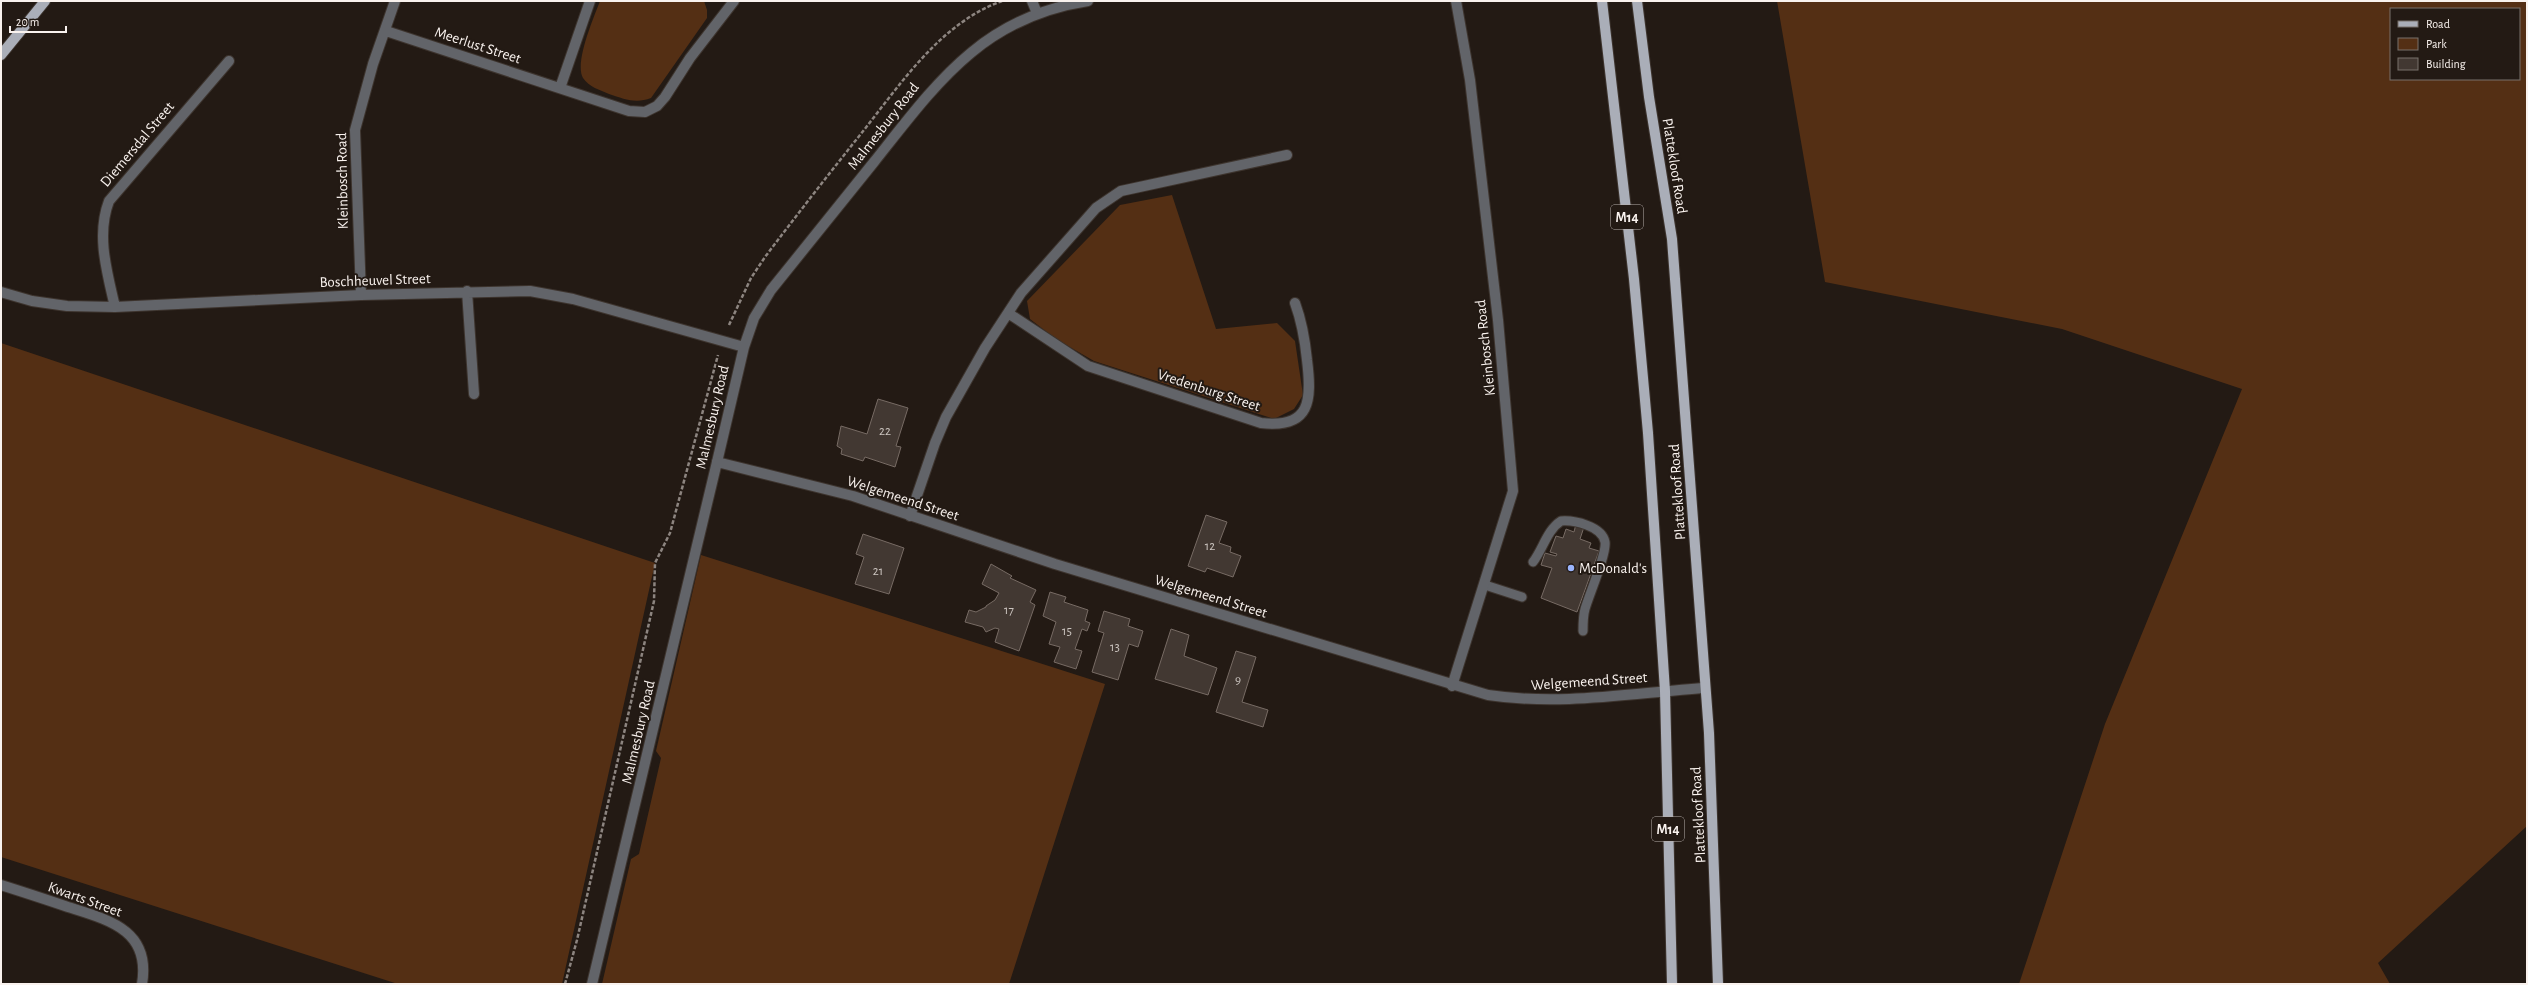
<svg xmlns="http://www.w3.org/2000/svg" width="2528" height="985" font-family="'Alegreya Sans',sans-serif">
<rect width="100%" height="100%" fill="#231a14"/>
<path fill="#542f14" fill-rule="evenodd" d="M600 1H704L707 10V18L651 98C636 104 624 99 609 94 600 90 589 87 583 78 574 63 594 17 600 1Z
M1777 1H2527V826L2378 963 2390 984H2019L2105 724 2242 389 2062 329 1825 282ZM2391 9H2519V79H2391Z
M1172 195 1216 329 1277 323 1295 341 1303 395 1294 409 1274 419 1094 361 1056 339 1030 319 1027 301 1120 205Z
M1 343 655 563 562 984H398L1 857Z
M701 555 1105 684 1009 984H602L631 859 639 854 661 758 656 751Z"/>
<path fill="#423832" stroke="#776b64" d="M878 399 908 408 896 446 901 447 895 467 865 457 863 461 841 454 842 449 837 446 841 426 867 434Z
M1206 515 1227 522 1219 543 1231 547 1230 552 1241 556 1233 577 1207 568 1205 572 1188 566Z
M1576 524 1584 527 1580 539 1591 543 1589 548 1599 551 1577 612 1541 598 1552 568 1541 565 1545 553 1556 556 1557 554 1550 552 1556 536 1563 538 1566 529 1574 532Z
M863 534 904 548 889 594 855 584 864 557 856 554Z
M991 564 1012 576 1010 578 1036 590 1030 602 1035 605 1019 651 995 642 999 629 995 628 986 632 983 627 965 622 969 610 976 612 986 607V606L995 600 999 593 982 584Z
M1050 592 1066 597 1064 602 1088 610 1085 621 1090 623 1087 631 1082 629 1075 649 1082 651 1076 669 1054 662 1060 647 1049 644 1056 622 1043 616Z
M1104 611 1130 619 1128 626 1143 631 1138 647 1129 644 1118 680 1092 672 1104 633 1098 631Z
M1171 629 1189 635 1184 656 1217 668 1208 695 1155 679Z
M1236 651 1256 657 1242 702 1268 710 1263 727 1216 712Z"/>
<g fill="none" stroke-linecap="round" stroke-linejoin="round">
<g stroke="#3d342e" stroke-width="11">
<path id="service" d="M1533 562C1543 549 1547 530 1561 521 1574 520 1602 526 1605 542 1607 553 1589 595 1585 609 1583 616 1583 624 1583 631
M1485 585 1522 597"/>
</g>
<g stroke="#3d342e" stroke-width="12">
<path id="minor" d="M1032 1 1037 13
M386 31 629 111 645 112 657 106 665 97 690 58 734 1
M560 88 590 1
M467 291 474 394
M1 292 32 301 67 306 115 307 361 295 530 291 573 299 744 347
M361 295 355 130 373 64 395 1
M115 307C107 272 96 235 109 201L229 61
M1008 313 1088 366 1261 423C1311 429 1312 400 1307 360 1305 340 1302 322 1295 303
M717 462 744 347 754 318 771 290C806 247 840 204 874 162 936 84 982 17 1088 1
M910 516 935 443 946 417 985 348 1021 293 1096 208 1121 191 1287 155
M1452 686 1513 491 1498 320 1470 80 1456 1
M1 885C23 892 45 899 68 907 109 920 151 930 142 984"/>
</g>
<g stroke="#3d342e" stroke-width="12">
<path id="tertiary" d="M592 984 717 462 853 496 1055 564 1488 695C1561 706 1632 693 1705 688"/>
</g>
<g stroke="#3d342e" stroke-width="12">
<path id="primary" d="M1602 1 1634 279 1648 433 1665 691 1672 984
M1637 1 1649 97 1672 239 1709 733 1718 984
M1 55 45 1"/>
</g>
<path stroke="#8d8580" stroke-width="2.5" stroke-dasharray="4 2" stroke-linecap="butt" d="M729 325 751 278 765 257C796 216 828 175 860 135 900 85 940 23 1002 1
M565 984 577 940 654 601 655 563 670 533 718 355"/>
<use href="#service" stroke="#626469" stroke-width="9"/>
<use href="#minor" stroke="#626469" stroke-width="10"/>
<use href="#tertiary" stroke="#626469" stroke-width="10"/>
<use href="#primary" stroke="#aaaeb8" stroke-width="10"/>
</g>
<circle fill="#9bb5fd" stroke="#231a14" stroke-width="1.5" cx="1571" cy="568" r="4"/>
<g text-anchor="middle" stroke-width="4" stroke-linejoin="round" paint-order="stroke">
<g font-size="13" fill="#cbc4bf">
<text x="885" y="435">22</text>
<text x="1210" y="550">12</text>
<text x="878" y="575">21</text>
<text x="1009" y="614">17</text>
<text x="1067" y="635">15</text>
<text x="1115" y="651">13</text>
<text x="1238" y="684">9</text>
</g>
<g fill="#231a14" stroke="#b9b1ad" stroke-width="1">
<rect x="1611" y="205" width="32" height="24" rx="3"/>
<rect x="1652" y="817" width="32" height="24" rx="3"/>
</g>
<g font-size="14" font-weight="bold" fill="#f9f2ee">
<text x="1627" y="222">M14</text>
<text x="1668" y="834">M14</text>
</g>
<g font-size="15" fill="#f9f2ee" stroke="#231a14">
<text transform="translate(478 45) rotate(18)" y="5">Meerlust Street</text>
<text transform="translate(883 126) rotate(-52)" y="5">Malmesbury Road</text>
<text transform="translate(137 144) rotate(-50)" y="5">Diemersdal Street</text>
<text transform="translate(1675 166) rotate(81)" y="5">Plattekloof Road</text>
<text transform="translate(342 181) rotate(-91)" y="5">Kleinbosch Road</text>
<text transform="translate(375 280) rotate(-2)" y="5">Boschheuvel Street</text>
<text transform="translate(1485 348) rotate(-96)" y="5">Kleinbosch Road</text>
<text transform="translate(1209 390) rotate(18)" y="5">Vredenburg Street</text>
<text transform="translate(712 417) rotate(-77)" y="5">Malmesbury Road</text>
<text transform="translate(1677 492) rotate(-94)" y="5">Plattekloof Road</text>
<text transform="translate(903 498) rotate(18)" y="5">Welgemeend Street</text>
<text transform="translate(1211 596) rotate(17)" y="5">Welgemeend Street</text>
<text transform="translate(1589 681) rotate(-4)" y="5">Welgemeend Street</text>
<text transform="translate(638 732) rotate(-77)" y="5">Malmesbury Road</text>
<text transform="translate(1698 815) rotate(-93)" y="5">Plattekloof Road</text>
<text transform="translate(85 899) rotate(20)" y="5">Kwarts Street</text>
</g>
<g font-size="15" fill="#f9f2ee" stroke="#231a14" text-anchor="start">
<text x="1579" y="573">McDonald's</text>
</g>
</g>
<rect width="2528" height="985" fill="none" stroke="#f9f2ee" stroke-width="4"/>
<rect x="2390" y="8" width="130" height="72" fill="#231a14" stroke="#79706b"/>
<rect x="2398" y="21" width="20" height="6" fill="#aaaeb8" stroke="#79706b"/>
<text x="2426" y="28" font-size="12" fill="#f9f2ee">Road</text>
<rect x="2398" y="38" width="20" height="12" fill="#542f14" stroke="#79706b"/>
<text x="2426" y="48" font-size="12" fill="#f9f2ee">Park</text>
<rect x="2398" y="58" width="20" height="12" fill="#423832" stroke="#79706b"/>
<text x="2426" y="68" font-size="12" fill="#f9f2ee">Building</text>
<path d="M10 26v6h56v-6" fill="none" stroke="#f9f2ee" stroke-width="2"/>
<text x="16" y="26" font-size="12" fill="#f9f2ee" stroke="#231a14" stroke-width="3" paint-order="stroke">20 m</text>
</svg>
